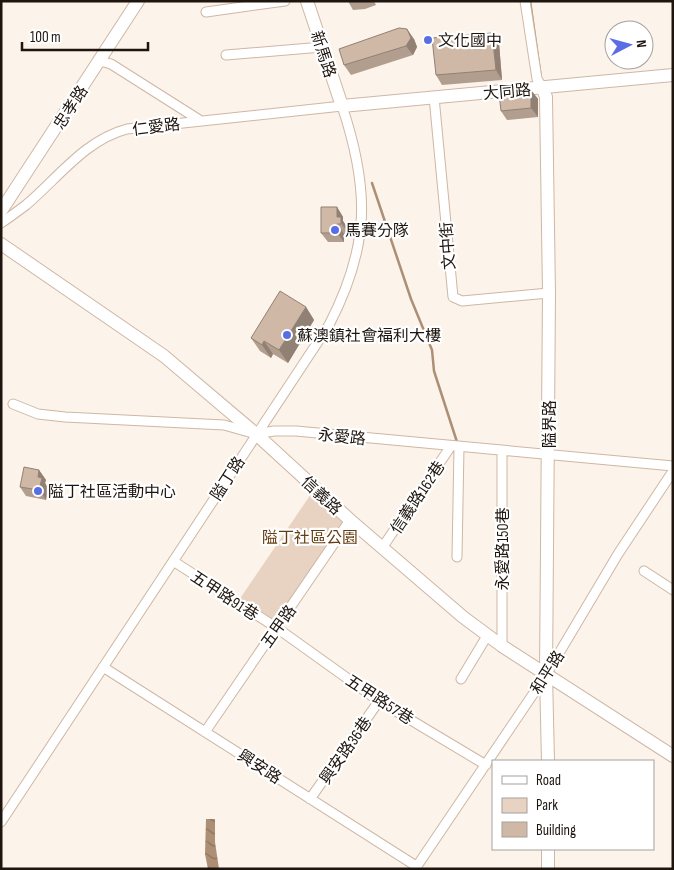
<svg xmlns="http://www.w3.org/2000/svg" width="674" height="870" font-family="'Sofia Sans Condensed','Noto Sans TC',sans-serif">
<defs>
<pattern id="water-waves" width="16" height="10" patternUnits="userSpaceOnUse" patternTransform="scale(1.25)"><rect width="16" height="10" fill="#ac8f75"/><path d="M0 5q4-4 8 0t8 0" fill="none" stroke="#8b745e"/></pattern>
</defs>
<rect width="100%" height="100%" fill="#fcf3eb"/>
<path fill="#e8d3c2" d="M315 488 350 520 277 628 237 603Z"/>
<path fill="url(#water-waves)" d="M206 819H215V842L219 869H208L205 854Z"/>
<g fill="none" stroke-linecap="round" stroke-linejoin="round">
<path stroke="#ac8f75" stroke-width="2.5" d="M530 1 541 79
M372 183 411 299 432 350 434 371 457 442"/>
<g stroke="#ceb7a4" stroke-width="11">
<path id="street" d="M525 1 537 79 542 87
M206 12 285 1
M226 55 322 47
M100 61 111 64 201 121
M434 97 453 297 462 301 549 293
M1 223C10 217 18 211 26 205 58 178 85 140 127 129L342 106C370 190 370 246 329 325L1 822
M13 404 38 414 65 417 224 425 256 434 274 431H296L673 466
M502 452V646
M382 548 451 446
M457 557 459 447
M173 561 277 628 379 701 486 765
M644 571 673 590
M103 667 416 866
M461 679 487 636
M205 732 350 520
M310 799 379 701
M415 869 546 675 618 554 673 471"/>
</g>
<g stroke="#ceb7a4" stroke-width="14">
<path id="secondary" d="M307 1 342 106 673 75
M542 87 546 97 549 293 546 675 548 761
M1 211 138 1
M1 244 164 356 256 434 350 520 463 617 502 646 673 756
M548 869V849"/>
</g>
<use href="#street" stroke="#fff" stroke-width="9"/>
<use href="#secondary" stroke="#fff" stroke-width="12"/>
</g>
<path fill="#b29e8e" d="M348 1H374L376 5 365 9 353 10Z
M414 39 417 47 413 55 351 75 344 65Z
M499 43 502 80 442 85 436 75Z
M531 90 538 99V117L507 120 501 111Z
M337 207 343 217V221L347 227 348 233 344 234V242H328L321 233Z
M306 307 314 320 288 363 273 354 271 358 260 351 251 338Z
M39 470 46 480 45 483 48 488 46 500 26 496 20 487Z"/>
<path fill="#918174" d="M407 29 414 39 417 47 413 55 406 46Z
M492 33 499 43 502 80 496 70Z
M531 90 538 99V117L531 108Z
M337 207 343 217V221L347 227 348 233 337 217Z
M337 224 344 234V242L337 233Z
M306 307 314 320 288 363 279 350Z
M264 341 273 354 271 358 262 345Z
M39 470 46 480 45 483 48 488 46 500 39 490 38 477Z"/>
<path fill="#cfb8a5" stroke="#918174" d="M399 28 407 29 411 38 406 46 344 65 339 49Z
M492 33 496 70 436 75 432 38Z
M531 90V108L501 111 499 93Z
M321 207H337V217H341V224H337V233H321Z
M280 291 306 307 279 350 264 341 262 345 251 338Z
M24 467 39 470 38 477 42 478 39 490 20 487Z"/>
<g fill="#596ee4" stroke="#fff" stroke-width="2">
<circle cx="428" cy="40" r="5"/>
<circle cx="335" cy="230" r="5"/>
<circle cx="287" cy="335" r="5"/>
<circle cx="38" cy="491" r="5"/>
</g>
<g text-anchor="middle" stroke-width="4.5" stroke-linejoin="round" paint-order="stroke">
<g font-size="16" fill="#1e150f" stroke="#fff" text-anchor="start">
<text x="438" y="46">文化國中</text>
<text x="345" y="236">馬賽分隊</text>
<text x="297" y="341">蘇澳鎮社會福利大樓</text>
<text x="48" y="497">隘丁社區活動中心</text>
</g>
<g font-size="16" fill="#1e150f" stroke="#fff">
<text transform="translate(324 54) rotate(72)" y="6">新馬路</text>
<text transform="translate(507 91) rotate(-5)" y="6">大同路</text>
<text transform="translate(70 107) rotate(-57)" y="6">忠孝路</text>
<text transform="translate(156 126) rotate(-7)" y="6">仁愛路</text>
<text transform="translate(447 246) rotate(-94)" y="6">文中街</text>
<text transform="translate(549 424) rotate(-90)" y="6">隘界路</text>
<text transform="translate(342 436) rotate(6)" y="6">永愛路</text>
<text transform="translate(227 478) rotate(-57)" y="6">隘丁路</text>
<text transform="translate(322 495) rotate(43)" y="6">信義路</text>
<text transform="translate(417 497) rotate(-56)" y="6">信義路162巷</text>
<text transform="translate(502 549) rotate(-90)" y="6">永愛路150巷</text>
<text transform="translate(225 595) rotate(33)" y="6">五甲路91巷</text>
<text transform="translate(278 626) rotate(-55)" y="6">五甲路</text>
<text transform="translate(547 672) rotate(-58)" y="6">和平路</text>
<text transform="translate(380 699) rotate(33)" y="6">五甲路57巷</text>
<text transform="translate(345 750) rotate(-55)" y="6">興安路36巷</text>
<text transform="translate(260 766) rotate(33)" y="6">興安路</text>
</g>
<g font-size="16" fill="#663c11" stroke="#fff">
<text x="310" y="543">隘丁社區公園</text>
</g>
</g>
<rect width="674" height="870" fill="none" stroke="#1e150f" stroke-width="5"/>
<rect x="492" y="760" width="162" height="90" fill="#ffffff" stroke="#a5a19f"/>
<rect x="502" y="776" width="25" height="8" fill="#ffffff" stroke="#a5a19f"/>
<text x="536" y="785" font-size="15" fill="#1e150f">Road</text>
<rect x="502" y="798" width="25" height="15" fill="#e8d3c2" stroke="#a5a19f"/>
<text x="536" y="810" font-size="15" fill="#1e150f">Park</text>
<rect x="502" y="822" width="25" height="15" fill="#cfb8a5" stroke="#a5a19f"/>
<text x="536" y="835" font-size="15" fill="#1e150f">Building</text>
<g transform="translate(629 45) rotate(84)"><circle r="24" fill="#ffffff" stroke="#a5a19f"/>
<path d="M0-4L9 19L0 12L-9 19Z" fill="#596ee4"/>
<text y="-8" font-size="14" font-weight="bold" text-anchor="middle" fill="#1e150f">N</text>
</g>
<path d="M22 42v8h126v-8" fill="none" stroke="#1e150f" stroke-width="2.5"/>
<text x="30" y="42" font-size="15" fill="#1e150f" stroke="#ffffff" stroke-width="4" paint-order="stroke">100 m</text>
</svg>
